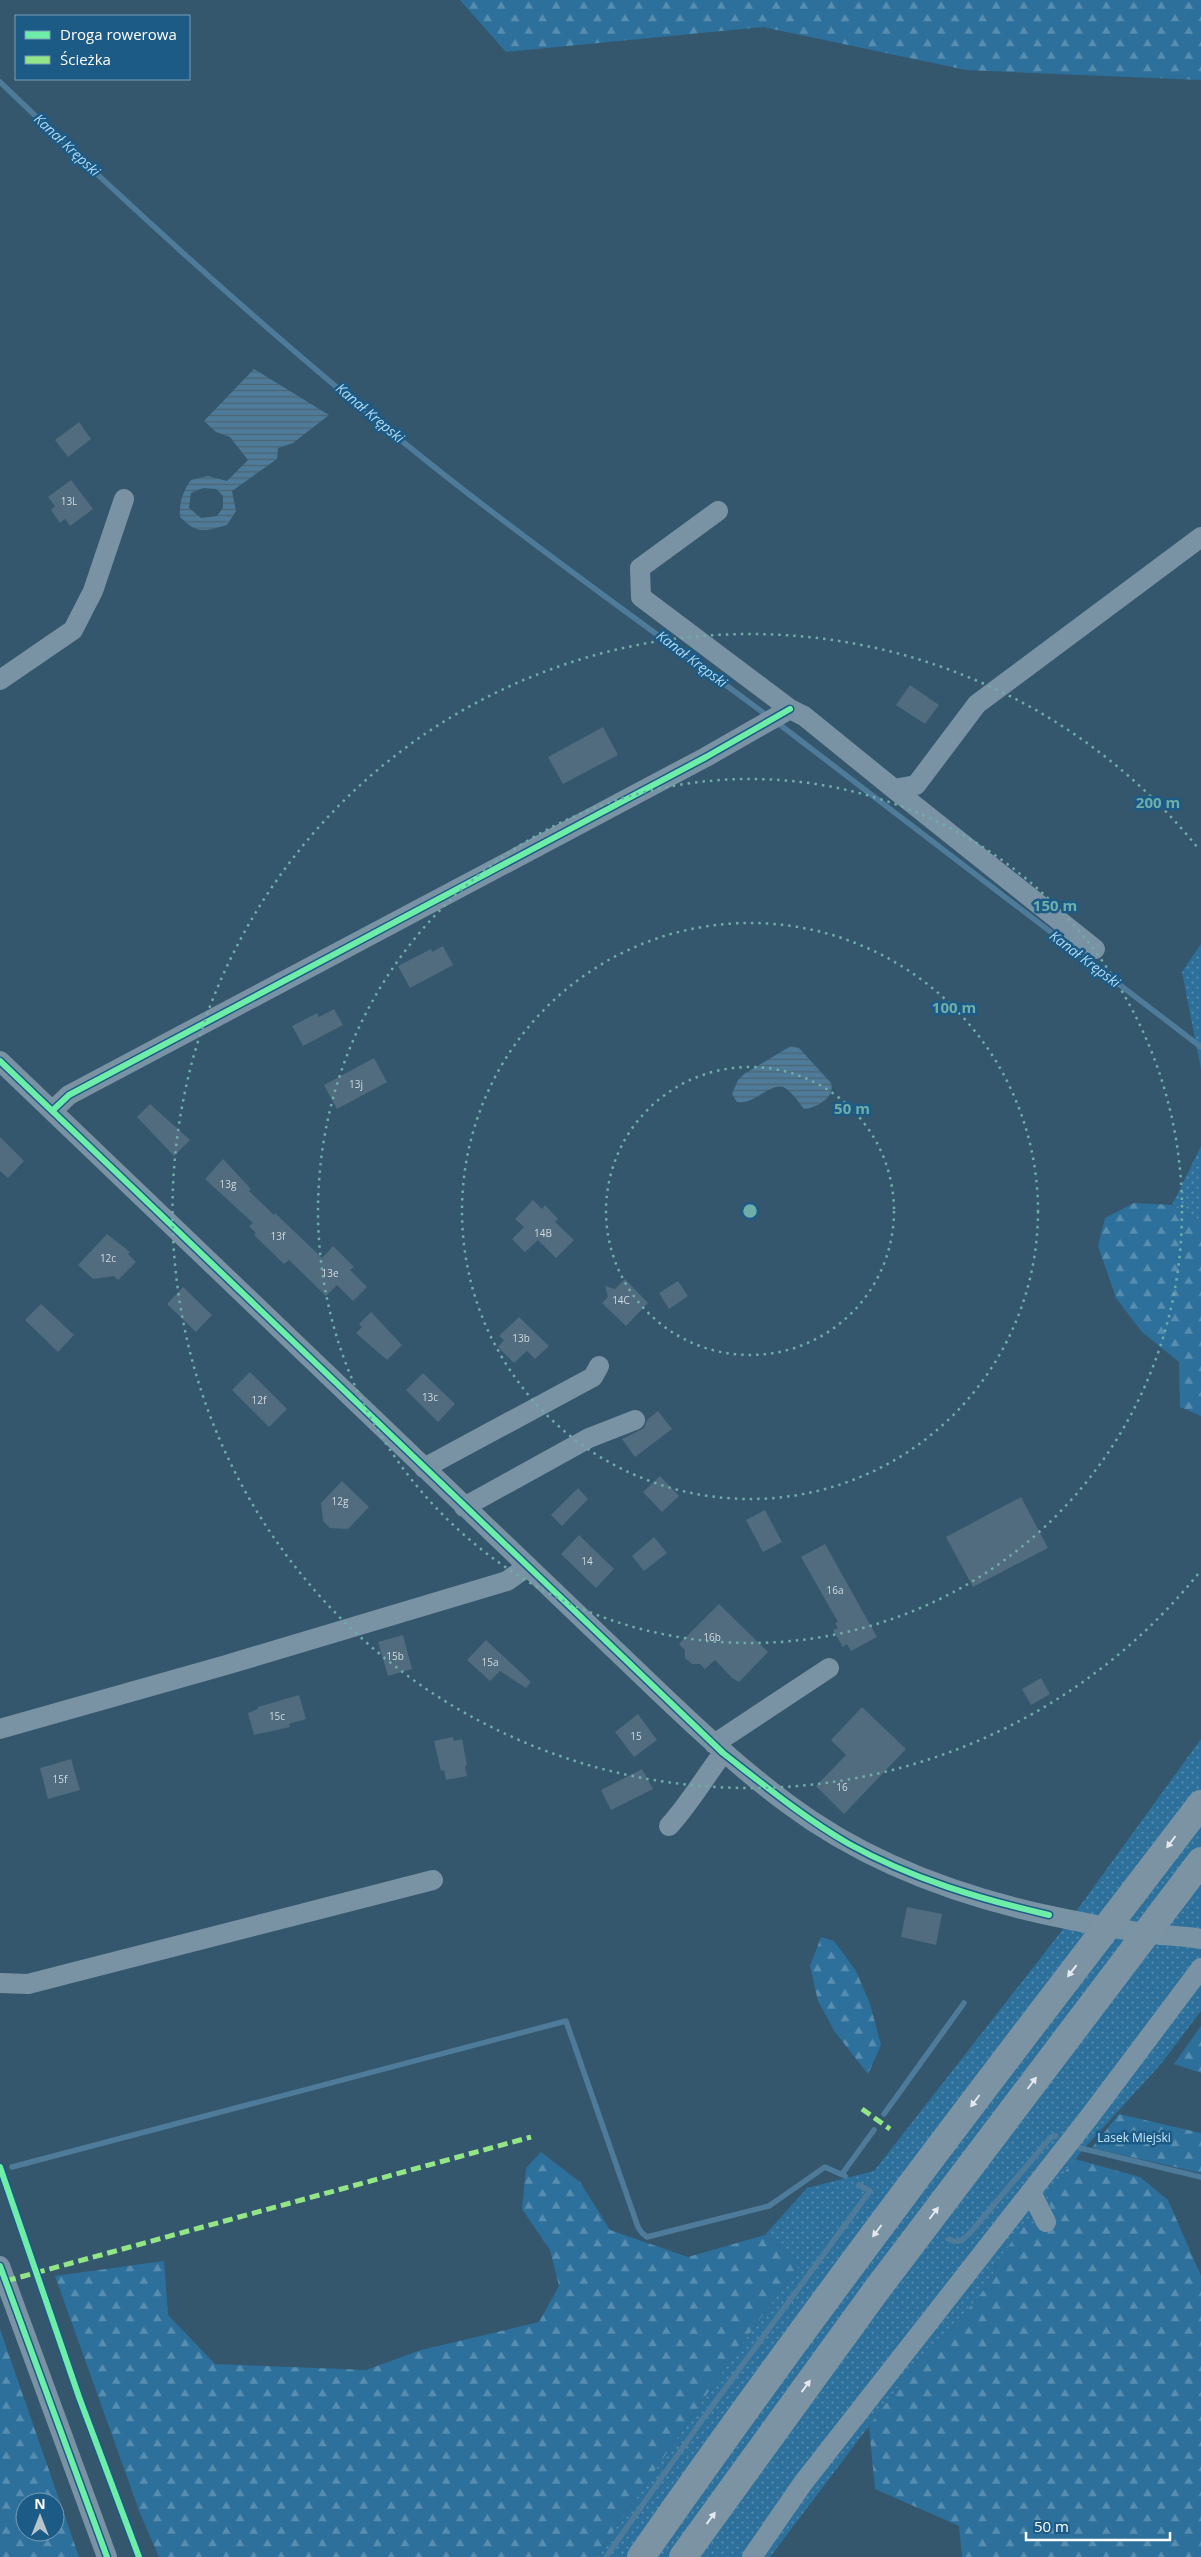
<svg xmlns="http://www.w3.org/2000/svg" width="1201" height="2557" font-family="'Open Sans',sans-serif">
<defs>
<pattern id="grass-dots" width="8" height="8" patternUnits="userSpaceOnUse" patternTransform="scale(1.25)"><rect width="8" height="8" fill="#2d709b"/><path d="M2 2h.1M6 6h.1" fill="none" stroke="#578daf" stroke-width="1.8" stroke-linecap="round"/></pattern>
<pattern id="forest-firs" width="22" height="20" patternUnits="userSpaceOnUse" patternTransform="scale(1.25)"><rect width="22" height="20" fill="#2d709b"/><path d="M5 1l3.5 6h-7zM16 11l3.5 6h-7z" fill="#578daf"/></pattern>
<pattern id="water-rules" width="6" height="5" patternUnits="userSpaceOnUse" patternTransform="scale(1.25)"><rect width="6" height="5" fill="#4e7b99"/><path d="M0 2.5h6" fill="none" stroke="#4d6472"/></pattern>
</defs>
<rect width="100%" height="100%" fill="#34576e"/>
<path fill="url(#grass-dots)" d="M1201 944V1069L1182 972Z
M1201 1146V1222L1172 1205Z
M1201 1739V2011L1161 2064 1081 2152 1047 2194 1053 2218 999 2258 989 2284 945 2337 928 2348 770 2557H596L724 2369 801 2262 765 2235 807 2188 874 2171 1064 1928Z"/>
<path fill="url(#forest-firs)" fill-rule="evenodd" d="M460 0H1201V80L966 70 763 27 506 52Z
M1134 1203 1172 1205 1201 1222V1416L1180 1407 1179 1362 1142 1332 1116 1298 1098 1246 1105 1218Z
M821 1937 834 1941 856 1971 870 2004 881 2045 868 2074 835 2032 818 2001 810 1966Z
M1201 2026V2073L1174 2064Z
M1119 2114 1201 2133V2173L1092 2148Z
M541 2152 580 2182 610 2230 688 2257 765 2235 801 2262 724 2369 596 2557H159L140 2513 55 2276 164 2261 168 2315 215 2364 366 2370 421 2350 539 2322 559 2286 550 2250 522 2209 526 2168Z
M1075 2159 1140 2177 1168 2200 1201 2276V2557H962L959 2526 875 2489 869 2426 928 2348 945 2337 989 2284 999 2258 1027 2223 1038 2224 1053 2218 1047 2194Z
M0 2329 79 2557H0ZM25 2502H55V2532H25Z"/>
<path fill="url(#water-rules)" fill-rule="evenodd" d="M254 369 329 415 293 443 278 448 277 459 232 491 236 511 227 525C205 531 198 535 180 517 179 503 183 491 191 480L208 476 227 481 248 460 230 437 216 432 204 421ZM203 488 216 489 223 496V508L217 516 201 518 189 508 191 493Z
M791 1046 799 1048 831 1083C836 1097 816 1108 804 1109 799 1103 792 1092 785 1088 772 1080 754 1106 737 1102L732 1094 738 1080 744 1074Z"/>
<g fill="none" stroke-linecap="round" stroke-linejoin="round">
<path stroke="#4e7b99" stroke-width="5.5" d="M0 82C139 216 282 346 433 466 541 552 655 632 765 714
M779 724 1201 1047
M884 2114 964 2003
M1080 2148 1201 2177
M12 2167 566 2021 638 2227 642 2233 647 2237 769 2206 825 2167 845 2176
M842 2174 874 2130
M948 2239C958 2244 963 2240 970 2233L1051 2137 1056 2136
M606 2557 702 2420 870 2191 859 2185"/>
</g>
<path fill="#506c7e" d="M79 422 91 439 68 457 55 440Z
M71 480 93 509 70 526 65 519 60 523 51 510 55 506 48 497Z
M910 685 939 705 925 724 896 705Z
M603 727 618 755 563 784 548 757Z
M443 946 453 965 410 988 398 966 431 949 432 952Z
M334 1009 343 1025 303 1046 292 1026 317 1013 319 1017Z
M374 1058 387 1082 337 1109 324 1085Z
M150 1104 190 1140 174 1156 137 1117Z
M0 1137 24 1161 8 1178 0 1171Z
M223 1159 251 1189 249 1191 274 1215 275 1213 322 1258 333 1246 354 1267 350 1270 367 1287 353 1301 337 1285 326 1296 289 1260 284 1264 254 1235 256 1233 249 1226 253 1223 205 1179Z
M533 1200 542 1209 545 1205 558 1219 555 1222 574 1240 556 1258 538 1240 525 1252 512 1239 524 1227 515 1219Z
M107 1234 130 1252 128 1254 136 1262 118 1280 114 1276 93 1279 78 1265Z
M625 1279 648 1303 626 1326 602 1303 608 1297 605 1286 615 1289Z
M678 1281 688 1296 669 1309 659 1293Z
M183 1287 212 1315 196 1332 167 1304Z
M41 1304 74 1335 58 1352 25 1320Z
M371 1312 402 1345 387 1360 356 1333 362 1327 359 1324Z
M519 1317 549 1346 535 1359 527 1351 514 1363 498 1347 504 1340 499 1336Z
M250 1372 287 1409 269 1427 232 1390Z
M423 1373 455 1404 438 1422 406 1390Z
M658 1411 672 1429 635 1457 622 1439 644 1428 647 1420Z
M660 1476 679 1496 662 1512 643 1492Z
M342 1481 369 1507 348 1529 330 1528 323 1521 321 1503Z
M578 1488 588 1499 562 1526 551 1515Z
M1021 1497 1048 1548 973 1587 946 1537Z
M765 1510 782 1542 763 1552 746 1520Z
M579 1535 614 1569 596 1588 561 1554Z
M654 1537 667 1553 644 1571 632 1556Z
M825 1544 877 1637 851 1651 847 1644 843 1647 833 1630 838 1628 835 1623 838 1622 801 1557Z
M719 1604 768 1652 739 1682 732 1678 715 1660 705 1669 700 1664H692L685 1658V1650L679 1644Z
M403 1635 412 1669 388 1676 378 1642Z
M486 1640 531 1682 526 1688 500 1671 490 1681 467 1660Z
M1041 1678 1050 1694 1031 1705 1022 1689Z
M299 1695 306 1719 289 1724 290 1727 254 1735 248 1713 258 1709V1707Z
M862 1707 906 1749 844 1814 816 1786 846 1755 831 1740Z
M638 1714 657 1740 634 1757 615 1732Z
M453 1737 454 1741 462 1739 467 1765 465 1766 467 1776 446 1780 444 1770 441 1771 434 1741Z
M71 1759 80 1790 48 1799 40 1768Z
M642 1769 653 1789 611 1810 601 1790Z
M907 1907 942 1914 936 1945 901 1937Z"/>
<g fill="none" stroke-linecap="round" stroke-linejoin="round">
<path stroke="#7a93a4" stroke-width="20" d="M718 511 640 568 641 597 790 709 804 716 894 789 916 785 977 704 1201 537
M0 680 73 630 93 591 124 499
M894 789 1095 949
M0 1061 659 1692C700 1731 742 1770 788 1804 864 1861 955 1895 1047 1915 1079 1922 1112 1928 1144 1933 1163 1936 1182 1935 1201 1939
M52 1111 69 1095 706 757 790 709
M424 1468 593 1377 599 1366
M464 1507 589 1438 635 1420
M0 1729 226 1665 507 1581 528 1566
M714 1744 829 1668
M669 1826C689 1804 705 1777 723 1753
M0 1983 28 1984 433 1880
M1031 2192 1046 2222
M0 2266 107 2557
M752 2557 803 2483 1090 2116 1201 1968"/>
<path stroke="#7b93a3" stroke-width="28" d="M641 2557C820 2300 1011 2052 1201 1804
M683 2557 875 2292 1201 1861"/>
<path stroke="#94e586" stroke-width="5" stroke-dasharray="10 5" stroke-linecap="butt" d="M862 2109 890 2129
M6 2281 531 2137"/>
<g stroke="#1c5b86" stroke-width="9">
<path id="cycleway" d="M0 1061 723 1753C764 1785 804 1818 849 1844 912 1879 980 1899 1049 1915
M52 1111 69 1095 706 757 790 709
M0 2167 79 2397 139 2557
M0 2266 107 2557"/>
</g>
<use href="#cycleway" stroke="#6deda7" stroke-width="6"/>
</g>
<defs><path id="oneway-solid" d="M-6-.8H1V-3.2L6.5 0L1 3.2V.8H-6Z" transform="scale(1.25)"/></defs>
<g fill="#e5e9ed">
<use href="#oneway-solid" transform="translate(1171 1842) rotate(127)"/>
<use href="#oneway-solid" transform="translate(1072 1971) rotate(128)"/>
<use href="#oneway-solid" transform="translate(1032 2083) rotate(-53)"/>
<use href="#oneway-solid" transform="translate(975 2101) rotate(127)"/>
<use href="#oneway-solid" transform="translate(934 2213) rotate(-53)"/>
<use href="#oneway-solid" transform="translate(877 2231) rotate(127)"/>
<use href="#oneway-solid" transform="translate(806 2386) rotate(-54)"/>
<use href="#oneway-solid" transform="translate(711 2518) rotate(-54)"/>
</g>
<g fill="none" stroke="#6fada8" stroke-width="2.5" stroke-dasharray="2.5 5">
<circle cx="750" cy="1211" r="144"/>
<circle cx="750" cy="1211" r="288"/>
<circle cx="750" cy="1211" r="432"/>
<path d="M1198 1574A577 577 0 1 1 1198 848"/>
</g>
<g text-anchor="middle" stroke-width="5" stroke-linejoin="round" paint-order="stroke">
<g font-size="10" fill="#d3dadf">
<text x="69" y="505">13L</text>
<text x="356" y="1088">13j</text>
<text x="228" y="1188">13g</text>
<text x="543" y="1237">14B</text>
<text x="278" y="1240">13f</text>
<text x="108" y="1262">12c</text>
<text x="330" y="1277">13e</text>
<text x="621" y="1304">14C</text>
<text x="521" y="1342">13b</text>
<text x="430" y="1401">13c</text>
<text x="259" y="1404">12f</text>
<text x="340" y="1505">12g</text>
<text x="587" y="1565">14</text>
<text x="835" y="1594">16a</text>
<text x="712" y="1641">16b</text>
<text x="395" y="1660">15b</text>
<text x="490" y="1666">15a</text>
<text x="277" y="1720">15c</text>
<text x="636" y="1740">15</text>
<text x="60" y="1783">15f</text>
<text x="842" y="1791">16</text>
</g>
<g font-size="12" fill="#c8e6f8" stroke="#1c5b86">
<text x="1134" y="2142">Lasek Miejski</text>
</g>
<g font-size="14" font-style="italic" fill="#afd9f3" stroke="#1c5b86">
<text transform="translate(67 145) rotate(43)" y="5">Kanał Krępski</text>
<text transform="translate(370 413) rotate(40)" y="5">Kanał Krępski</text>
<text transform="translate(692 659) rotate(37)" y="5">Kanał Krępski</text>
<text transform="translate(1085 959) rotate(37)" y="5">Kanał Krępski</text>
</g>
</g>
<circle cx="750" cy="1211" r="8" fill="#6fada8" stroke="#1c5b86" stroke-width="2.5"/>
<g font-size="15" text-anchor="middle" font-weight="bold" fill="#6fada8" stroke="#1c5b86" stroke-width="5" stroke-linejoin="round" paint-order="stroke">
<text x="1158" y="808">200 m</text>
<text x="1055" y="911">150 m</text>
<text x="954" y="1013">100 m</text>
<text x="852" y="1114">50 m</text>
</g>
<rect x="15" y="15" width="175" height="65" fill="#1c5b86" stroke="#779db6"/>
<rect x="25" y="31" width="25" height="8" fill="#6deda7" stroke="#779db6"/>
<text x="60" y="40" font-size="15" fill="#ffffff">Droga rowerowa</text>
<rect x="25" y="56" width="25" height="8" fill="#94e586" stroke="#779db6"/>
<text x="60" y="65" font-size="15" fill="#ffffff">Ścieżka</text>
<g transform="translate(40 2517)"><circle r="24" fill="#1c5b86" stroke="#779db6"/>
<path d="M0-4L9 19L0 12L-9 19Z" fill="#b8c4cc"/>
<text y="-8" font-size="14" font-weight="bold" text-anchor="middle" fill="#ffffff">N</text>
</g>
<path d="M1026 2532v8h144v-8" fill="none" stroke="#ffffff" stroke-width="2.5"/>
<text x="1034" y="2532" font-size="15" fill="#ffffff" stroke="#1c5b86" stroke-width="4" paint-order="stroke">50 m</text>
</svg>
